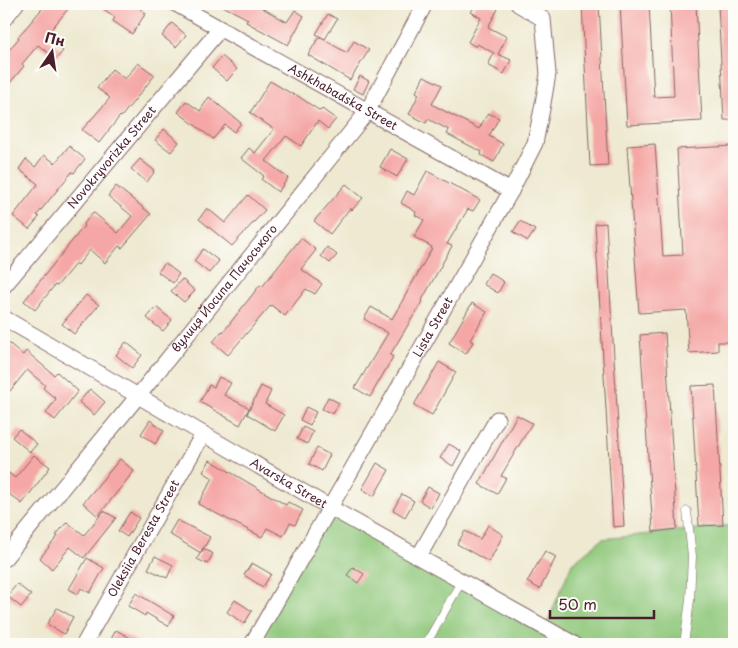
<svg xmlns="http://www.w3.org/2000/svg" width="738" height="648" font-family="'Playpen Sans',sans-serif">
<rect width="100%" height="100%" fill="#fdfcf7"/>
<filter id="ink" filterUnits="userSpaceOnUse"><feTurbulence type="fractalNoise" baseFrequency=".02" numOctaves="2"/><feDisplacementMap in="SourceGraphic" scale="10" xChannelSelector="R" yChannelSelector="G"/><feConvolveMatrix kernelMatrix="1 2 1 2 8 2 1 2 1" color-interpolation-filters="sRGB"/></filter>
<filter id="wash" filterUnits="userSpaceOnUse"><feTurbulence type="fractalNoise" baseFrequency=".0096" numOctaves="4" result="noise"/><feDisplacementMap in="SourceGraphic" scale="20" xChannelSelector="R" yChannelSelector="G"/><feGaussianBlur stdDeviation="1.12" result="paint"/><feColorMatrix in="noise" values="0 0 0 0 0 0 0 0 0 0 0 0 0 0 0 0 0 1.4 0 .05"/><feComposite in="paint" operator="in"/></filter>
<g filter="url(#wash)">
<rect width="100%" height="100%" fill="#eee9d0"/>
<path fill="#90c87b" stroke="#6d7453" d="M329 507 545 628 572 563 602 539 734 525V644H252Z"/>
<g id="blocks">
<path fill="#f5a7a5" d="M46 4H72L45 37 63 51 56 59 38 45 22 64 24 66 4 90V56L19 38 18 37Z
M96 4H133L146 13 132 34 113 21 115 17Z
M219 4H255L287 22 295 10 304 16 288 45 246 22 248 19Z
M476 4H490L498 9 488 27 507 37 498 54 511 60 504 74 488 65 494 53 477 44 476 47 468 42 481 18 471 12Z
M582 4H599L608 165 590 166Z
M620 4H649L654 97 674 96 670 4H696L702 121 627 125Z
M718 4H734V120H724Z
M328 14 337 19 325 39 316 34Z
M172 23 186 35 176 47 162 36Z
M319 37 347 53 354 41 369 50 350 80 308 55Z
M222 56 237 69 227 81 212 68Z
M138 63 155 75 121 117 120 116 99 143 82 130 110 98 97 88 112 69 125 79Z
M360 76 369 81 363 94 353 89Z
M424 76 442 85 432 104 435 106 479 129 488 113 499 118 489 136 503 144 494 162 481 155 482 152 447 134 449 130 428 119 426 123 409 114 419 94 416 92Z
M270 81 294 95 295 94 320 111 322 109 336 119 328 129 318 121 301 146 286 136 266 161 288 178 278 192 261 179 264 176 241 158 249 148 255 153 274 129 250 113Z
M209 97 241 123 234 132 225 125 213 139 178 112 186 101 200 111Z
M164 129 179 142 171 152 155 140Z
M655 144 663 256 683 255 677 149 734 146V342H718V351L689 353 686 310 639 313 627 146Z
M69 146 85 159 74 173 72 172 37 215 39 217 29 229 13 216 38 184 19 169 26 159 35 167 44 155 55 163Z
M390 149 408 159 397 177 380 167Z
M140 159 155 171 147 182 131 169Z
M427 171 480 200 473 211 468 209 447 244 452 246 422 300H423L390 355 393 357 370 397 355 388 388 333 364 319 371 307 392 319 431 250 432 247 414 237 424 220 415 215 416 212 401 203 407 191 414 195Z
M346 184 363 198 352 210 350 208 330 234 314 221Z
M116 186 151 214 122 248 119 246 105 263 90 250 78 265 76 263 57 286 55 285 35 310 24 301 84 226 83 225 93 212 118 233 132 216 108 196Z
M248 195 265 210 232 246 199 219 207 208 225 223Z
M520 221 535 230 528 241 513 232Z
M606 223 624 526 613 527 595 224Z
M301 238 316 250 301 269 322 284 315 294 306 289 285 316 271 305 228 355 213 342 222 331 223 332 260 285 262 287Z
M327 247 337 255 330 263 321 256Z
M203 249 219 261 209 273 194 261Z
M165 263 179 274 173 283 158 272Z
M490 273 504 282 498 293 483 284Z
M182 279 195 291 184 302 171 291Z
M86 295 99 305 74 334 62 324Z
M472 303 487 312 470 340 473 342 466 354 449 343Z
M156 307 172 320 163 331 147 318Z
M665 333 677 529 653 532 640 335Z
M4 339 23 355 26 351 54 375 57 372 78 391 55 420 46 413 56 399 43 388 45 385 27 370 10 391 4 386Z
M126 342 142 355 132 368 116 355Z
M439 362 456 372 432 415 414 405Z
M219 377 231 383 224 395 249 408 240 425 200 402 209 385 214 387Z
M715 385 723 525 699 526 691 386Z
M261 386 271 391 265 404 284 415 275 431 247 414Z
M90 389 105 402 94 415 79 402Z
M328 397 339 403 333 414 322 409Z
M306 407 316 412 310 425 300 420Z
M517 415 532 423 501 476 506 478 497 494 479 484Z
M150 420 164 431 155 444 141 434Z
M303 427 313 432 307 444 297 439Z
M19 429 37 444 30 452 12 437Z
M449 444 461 451 453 466 440 458Z
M317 448 330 455 322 471 309 464Z
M34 455 50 467 22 504 4 490V469L15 478Z
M120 459 134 471 98 516 83 503Z
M210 460 286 505 288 502 303 510 295 525 290 523 283 536 267 528 262 537 198 504 213 478 203 472Z
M377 463 389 470 374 496 362 489Z
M428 487 439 493 431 508 420 501Z
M402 494 414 501 405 517 393 510Z
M104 511 116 518 84 558 70 547 52 569 40 558 58 536 56 535 67 522 84 535Z
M130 512 139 518 127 537 118 531Z
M177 520 210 537 201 553 169 534Z
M488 525 503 535 489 562 457 544 465 531 480 539Z
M203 548 213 554 207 564 197 559Z
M545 551 556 557 540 589 527 582Z
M155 556 173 565 167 578 148 569Z
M87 558 104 568 90 593 81 588 78 594 69 589Z
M252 563 271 574 263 587 244 575Z
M353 567 364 574 358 583 347 575Z
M17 584 31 595 21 607 7 596Z
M136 593 174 616 168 626 146 613 145 616 128 606Z
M235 600 252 611 244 624 227 612Z
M57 608 73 617 64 634 47 624Z
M116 630 141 644H116L110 641Z"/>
</g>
</g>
<g filter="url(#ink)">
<use href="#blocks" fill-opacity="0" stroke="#836665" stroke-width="1"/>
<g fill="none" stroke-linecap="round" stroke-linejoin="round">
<g stroke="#836665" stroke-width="9">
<path id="lane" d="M426 644 462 580
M684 644 690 600 692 556 687 511"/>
</g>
<g stroke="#836665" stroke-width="17">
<g id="street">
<path id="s1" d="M176 4 511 191"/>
<path d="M4 19 16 4"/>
<path id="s2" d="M4 286 220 29"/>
<path id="s3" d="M4 318 329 507 574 644"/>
<path d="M419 556 497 419"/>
<path id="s4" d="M4 559 138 396 367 112 425 4"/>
<path id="s5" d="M84 644 203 434"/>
<path id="s6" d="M252 644 511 191 535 143 542 109 548 74 543 19 518 4"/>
</g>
</g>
<use href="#lane" stroke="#fff" stroke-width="8"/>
<use href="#street" stroke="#fff" stroke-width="15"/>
</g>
</g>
<g text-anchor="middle" stroke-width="4" stroke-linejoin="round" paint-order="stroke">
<g font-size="12" fill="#4a1f2b" stroke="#fdfcf7">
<text dy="4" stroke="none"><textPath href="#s1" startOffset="191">Ashkhabadska Street</textPath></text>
<text dy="4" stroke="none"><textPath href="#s2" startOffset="168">Novokryvorizka Street</textPath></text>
<text dy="4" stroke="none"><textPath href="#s4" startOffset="349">вулиця Йосипа Пачоського</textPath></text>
<text dy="4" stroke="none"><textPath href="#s6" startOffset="365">Lista Street</textPath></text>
<text dy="4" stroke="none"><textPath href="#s3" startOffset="329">Avarska Street</textPath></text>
<text dy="4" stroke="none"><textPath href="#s5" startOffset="121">Oleksiia Beresta Street</textPath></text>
</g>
</g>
<rect width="738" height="648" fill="none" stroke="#fdfcf7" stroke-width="20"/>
<g transform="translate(52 52) rotate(13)" stroke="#fdfcf7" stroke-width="4" paint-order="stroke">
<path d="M0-4L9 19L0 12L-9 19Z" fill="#4a1f2b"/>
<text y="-8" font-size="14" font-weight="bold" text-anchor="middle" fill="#4a1f2b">Пн</text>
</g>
<path d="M550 610v8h104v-8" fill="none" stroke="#4a1f2b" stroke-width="2.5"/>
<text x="558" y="610" font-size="15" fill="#4a1f2b" stroke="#fdfcf7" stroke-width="4" paint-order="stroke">50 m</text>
</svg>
